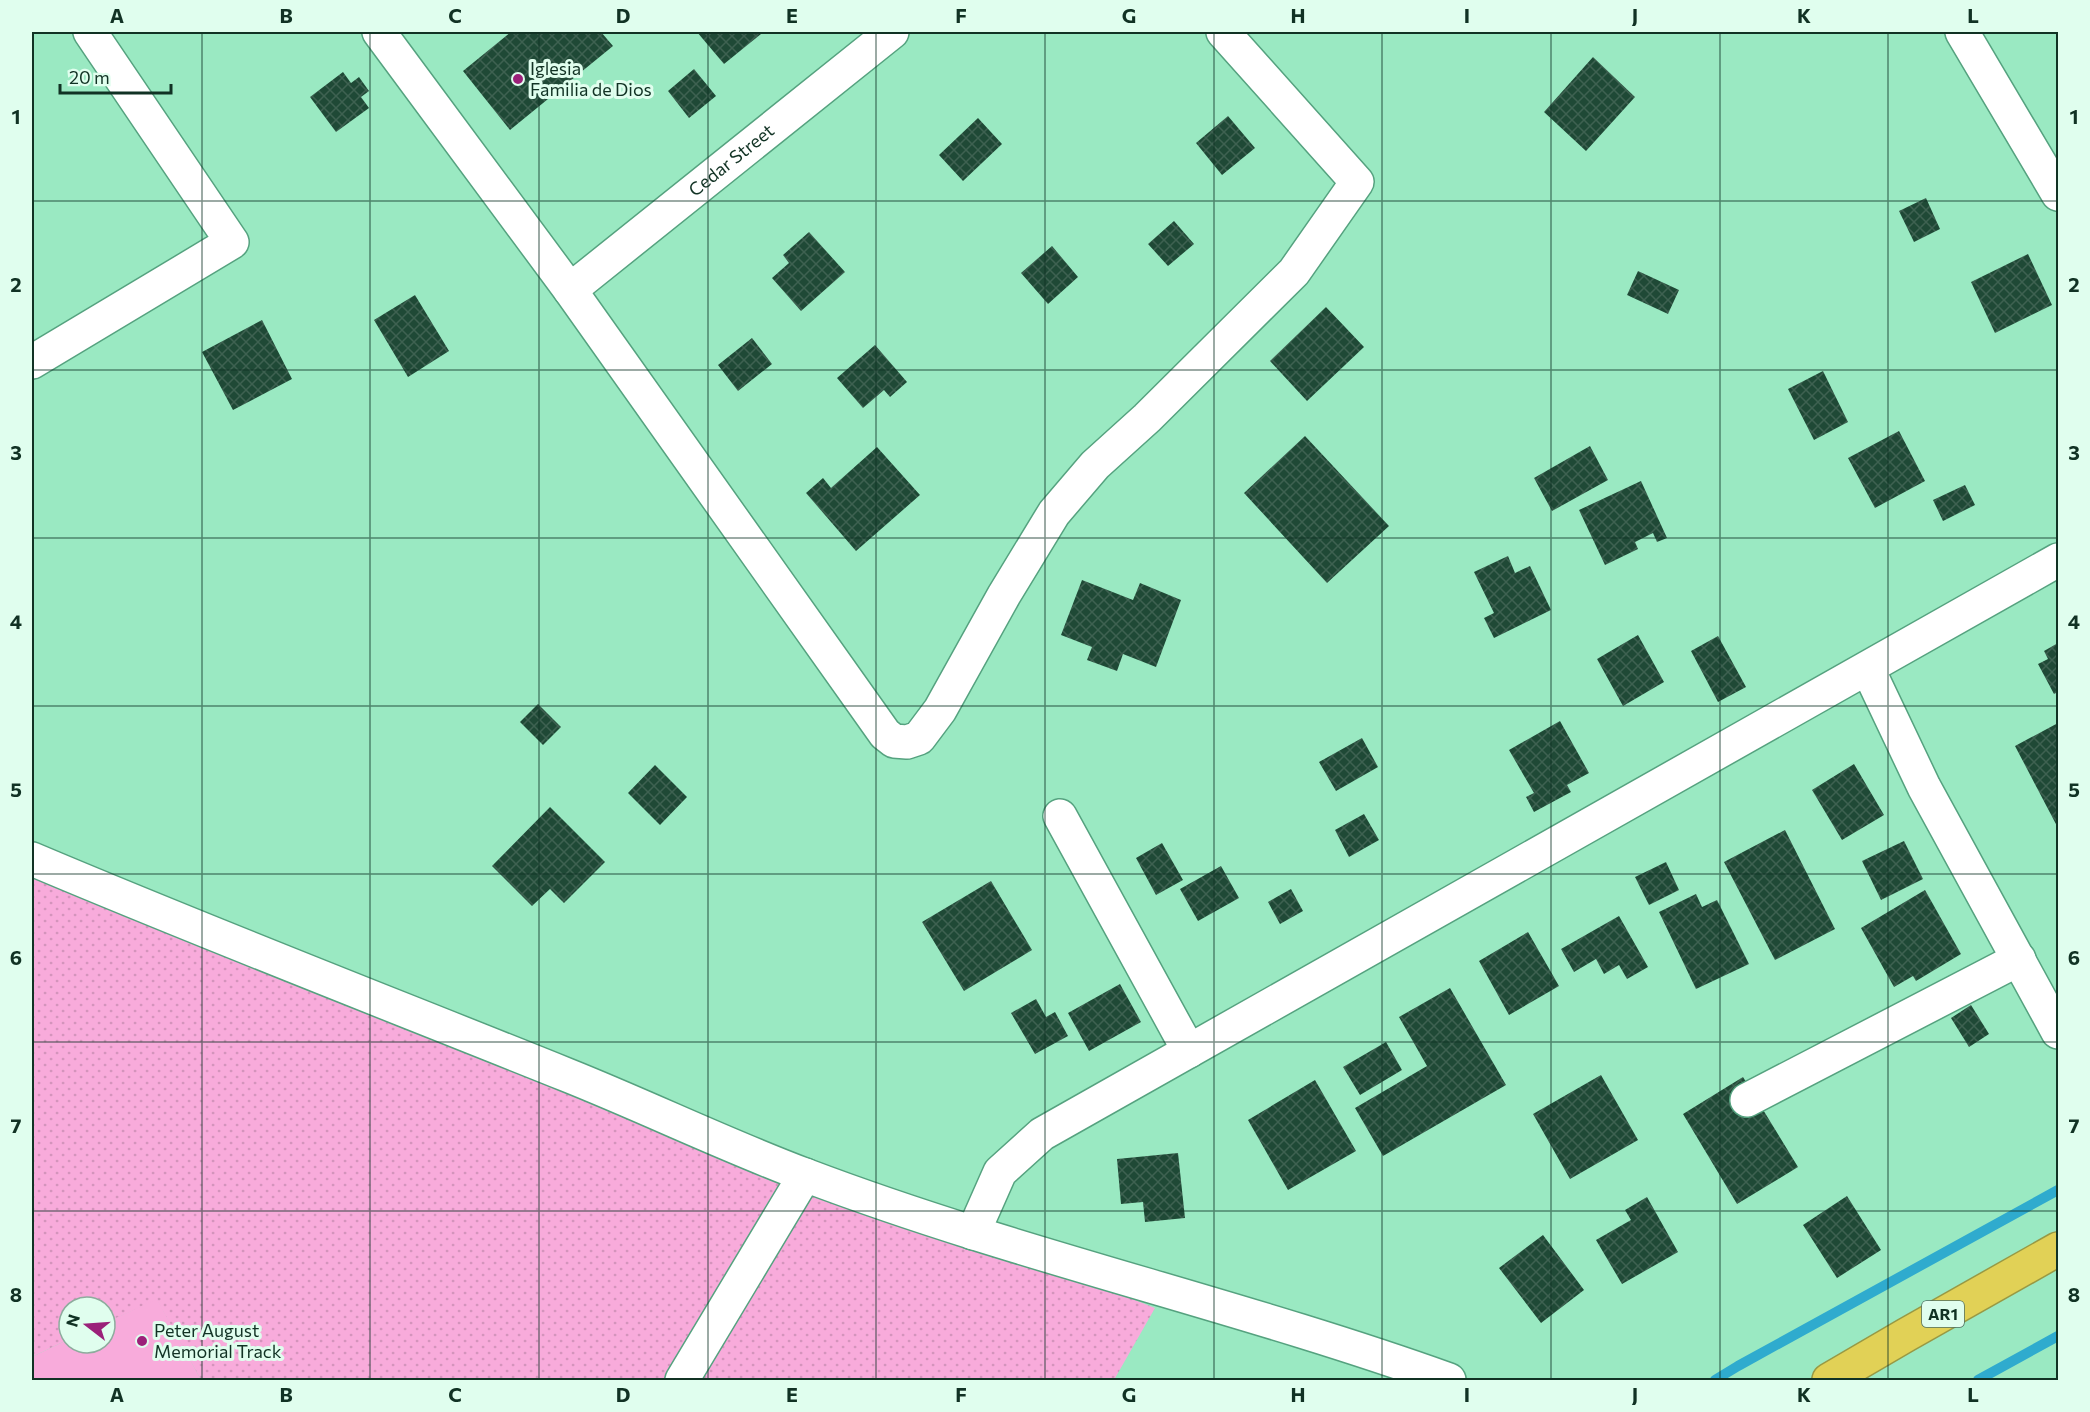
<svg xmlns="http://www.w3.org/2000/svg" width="2090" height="1412" font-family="Commissioner,sans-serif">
<defs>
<pattern id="grass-dots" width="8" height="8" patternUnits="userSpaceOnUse" patternTransform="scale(1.5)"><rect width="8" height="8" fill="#f8abdb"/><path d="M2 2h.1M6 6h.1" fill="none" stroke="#d494bc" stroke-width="1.8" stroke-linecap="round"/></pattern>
<pattern id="building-cross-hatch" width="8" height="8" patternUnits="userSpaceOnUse" patternTransform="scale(1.5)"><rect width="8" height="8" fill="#1f4936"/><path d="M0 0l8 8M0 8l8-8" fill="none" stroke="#3e6151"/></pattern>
</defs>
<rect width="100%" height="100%" fill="#9ae9c2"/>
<path fill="url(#grass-dots)" d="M32 860 1155 1308 1114 1380H201L157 1300 105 1323V1307H69V1339L32 1357Z"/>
<path fill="#f8abdb" d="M157 1299 201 1380H32V1357L69 1339V1343H105V1323Z"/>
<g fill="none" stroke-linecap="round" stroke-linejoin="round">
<path stroke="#2fabce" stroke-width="10" d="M1715 1380 1738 1366 2058 1190
M1978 1380 2058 1336"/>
</g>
<path fill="url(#building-cross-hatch)" d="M511 32H601L613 46 510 130 463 71Z
M697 32H759L761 34 724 64Z
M1593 57 1635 97 1586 151 1544 112Z
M694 69 716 96 689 118 668 91Z
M343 72 351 83 359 77 369 91 361 97 369 108 336 132 310 97Z
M1228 116 1255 148 1222 175 1196 143Z
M978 118 1002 144 963 181 939 155Z
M1926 198 1940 229 1914 242 1899 211Z
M1174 221 1194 244 1168 266 1148 244Z
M809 232 845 272 801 311 772 278 789 263 783 255Z
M1052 246 1078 277 1048 304 1021 273Z
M2028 254 2052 305 1995 333 1971 282Z
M1638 271 1679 290 1668 314 1627 295Z
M415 295 449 351 408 377 374 320Z
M1326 307 1364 347 1307 401 1270 361Z
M262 320 292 379 233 410 202 352Z
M752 338 772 364 738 391 718 365Z
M875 345 907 382 890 397 884 390 863 408 837 378Z
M1823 371 1848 422 1814 440 1788 389Z
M1899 431 1925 481 1875 508 1848 458Z
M1305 436 1389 526 1327 583 1244 493Z
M1590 446 1608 480 1552 511 1534 478Z
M877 447 920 495 856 551 806 493 823 478 831 488Z
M1641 481 1667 538 1657 542 1653 533 1635 542 1638 549 1605 565 1579 510Z
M1965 485 1975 505 1943 521 1933 500Z
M1508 556 1515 573 1530 566 1551 610 1494 638 1484 618 1494 613 1474 572Z
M1082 580 1133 600 1140 583 1181 600 1156 667 1123 654 1117 671 1087 660 1092 647 1061 635Z
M1638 635 1664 682 1623 706 1597 659Z
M1718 636 1746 687 1718 702 1691 651Z
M2058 643V692L2054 694 2038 664 2048 659 2044 651Z
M538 704 561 727 543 745 520 722Z
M1560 721 1589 773 1567 785 1571 792 1534 812 1526 797 1534 793 1509 750Z
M2058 723V828L2015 746Z
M1362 738 1378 767 1336 791 1319 762Z
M1854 764 1884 815 1842 840 1812 790Z
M655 765 687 797 660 825 628 793Z
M550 807 605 862 564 903 550 889 532 906 492 866Z
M1364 814 1379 840 1349 857 1335 830Z
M1785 830 1835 929 1775 960 1724 862Z
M1904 841 1923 879 1881 900 1862 861Z
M1162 843 1183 880 1156 895 1136 858Z
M1666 862 1679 890 1649 905 1635 877Z
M1221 866 1239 898 1198 921 1180 889Z
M991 881 1032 950 964 991 922 922Z
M1291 889 1303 911 1280 924 1268 902Z
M1925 890 1961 954 1916 981 1913 976 1894 987 1861 928Z
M1696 894 1702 907 1717 900 1749 964 1696 989 1659 912Z
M1619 916 1648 967 1627 979 1619 965 1604 974 1596 959 1574 972 1561 949Z
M1528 932 1559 986 1509 1015 1479 961Z
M1120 984 1141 1022 1089 1051 1068 1013Z
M1450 988 1506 1085 1383 1156 1355 1108 1427 1066 1399 1017Z
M1036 999 1046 1017 1055 1012 1068 1036 1035 1054 1011 1013Z
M1971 1005 1989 1034 1969 1047 1951 1018Z
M1386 1042 1402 1070 1360 1095 1343 1067Z
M1601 1075 1638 1140 1570 1179 1533 1114Z
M1743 1077 1798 1167 1737 1204 1683 1114Z
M1315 1080 1356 1151 1288 1190 1248 1120Z
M1178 1153 1185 1218 1145 1222 1143 1202 1121 1204 1117 1159Z
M1847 1196 1881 1250 1837 1278 1803 1225Z
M1647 1197 1678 1252 1622 1284 1596 1240 1631 1220 1625 1210Z
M1543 1235 1584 1290 1541 1323 1499 1268Z"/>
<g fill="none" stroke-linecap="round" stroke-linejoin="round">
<g stroke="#55a27f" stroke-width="36">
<g id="minor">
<path d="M379 32 570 290 885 734 894 741 907 742 919 738 940 710 1004 595 1054 513 1095 465 1147 418 1294 272 1357 182 1223 32"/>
<path d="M1962 32 2058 194"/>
<path id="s1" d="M570 290 892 32"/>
<path d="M32 362 232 242 90 32"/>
<path d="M1868 669 1924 787 2058 1032"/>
<path d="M1060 816 1189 1051"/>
<path d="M32 859C209 934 388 1003 567 1075 647 1107 725 1145 805 1175 1016 1255 1237 1304 1449 1380"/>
<path d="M1747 1100 2019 959"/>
<path d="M973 1233 1000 1172 1042 1134 2058 560"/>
<path d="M682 1380 805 1175"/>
</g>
</g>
<g stroke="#989944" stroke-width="36">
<path id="highway" d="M1829 1380 1906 1335 2058 1249"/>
</g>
<use href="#minor" stroke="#fff" stroke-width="33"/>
<use href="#highway" stroke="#e1d156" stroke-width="33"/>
</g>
<path fill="none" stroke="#113224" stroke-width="1.5" stroke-opacity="0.55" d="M202 32V1380M370 32V1380M539 32V1380M708 32V1380M876 32V1380M1045 32V1380M1214 32V1380M1382 32V1380M1551 32V1380M1720 32V1380M1888 32V1380M32 201H2058M32 370H2058M32 538H2058M32 706H2058M32 874H2058M32 1042H2058M32 1211H2058"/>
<g fill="#9b2179" stroke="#e0feee" stroke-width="2">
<circle cx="518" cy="79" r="6"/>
<circle cx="142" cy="1341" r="6"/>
</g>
<g text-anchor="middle" stroke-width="6" stroke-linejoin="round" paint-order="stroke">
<rect fill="#e0feee" stroke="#4f6f61" stroke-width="1.5" x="1922" y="1301" width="42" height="26" rx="4.5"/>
<g font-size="16" font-weight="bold" fill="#113224">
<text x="1943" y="1320">AR1</text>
</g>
<g font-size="18" fill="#113224" stroke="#e0feee" text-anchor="start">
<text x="530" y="75">Iglesia<tspan x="530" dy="21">Familia de Dios</tspan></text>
<text x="154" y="1337">Peter August<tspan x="154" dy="21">Memorial Track</tspan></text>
</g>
<g font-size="18" fill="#113224" stroke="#e0feee">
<text dy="6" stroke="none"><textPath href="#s1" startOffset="207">Cedar Street</textPath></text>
</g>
</g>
<rect width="2090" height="1412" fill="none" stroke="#e0feee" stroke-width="66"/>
<g transform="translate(87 1325) rotate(287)"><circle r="28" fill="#e0feee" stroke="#8dac9d" stroke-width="1.5"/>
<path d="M0-4.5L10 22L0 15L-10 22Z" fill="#9b2179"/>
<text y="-9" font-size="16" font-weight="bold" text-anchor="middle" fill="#113224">N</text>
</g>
<path d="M60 84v9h111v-9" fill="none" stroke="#113224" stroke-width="3"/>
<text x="69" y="84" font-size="18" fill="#113224" stroke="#e0feee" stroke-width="4.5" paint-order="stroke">20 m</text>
<rect x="33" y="33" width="2024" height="1346" fill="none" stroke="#113224" stroke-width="2"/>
<g font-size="20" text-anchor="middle" font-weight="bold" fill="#113224">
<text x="117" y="23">A</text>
<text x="286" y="23">B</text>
<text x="455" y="23">C</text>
<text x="623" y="23">D</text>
<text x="792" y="23">E</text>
<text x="961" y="23">F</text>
<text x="1129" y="23">G</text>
<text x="1298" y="23">H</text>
<text x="1467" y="23">I</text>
<text x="1635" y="23">J</text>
<text x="1804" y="23">K</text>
<text x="1973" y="23">L</text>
<text x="16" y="124">1</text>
<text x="2074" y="124">1</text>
<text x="16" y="292">2</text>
<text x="2074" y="292">2</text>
<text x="16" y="460">3</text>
<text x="2074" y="460">3</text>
<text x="16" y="629">4</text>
<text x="2074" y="629">4</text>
<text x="16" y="797">5</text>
<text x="2074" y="797">5</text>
<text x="16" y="965">6</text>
<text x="2074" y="965">6</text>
<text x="16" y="1133">7</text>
<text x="2074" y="1133">7</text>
<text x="16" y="1302">8</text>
<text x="2074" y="1302">8</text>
<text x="117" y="1402">A</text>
<text x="286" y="1402">B</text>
<text x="455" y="1402">C</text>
<text x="623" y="1402">D</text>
<text x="792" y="1402">E</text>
<text x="961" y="1402">F</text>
<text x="1129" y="1402">G</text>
<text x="1298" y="1402">H</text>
<text x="1467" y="1402">I</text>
<text x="1635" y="1402">J</text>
<text x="1804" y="1402">K</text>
<text x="1973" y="1402">L</text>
</g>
</svg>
